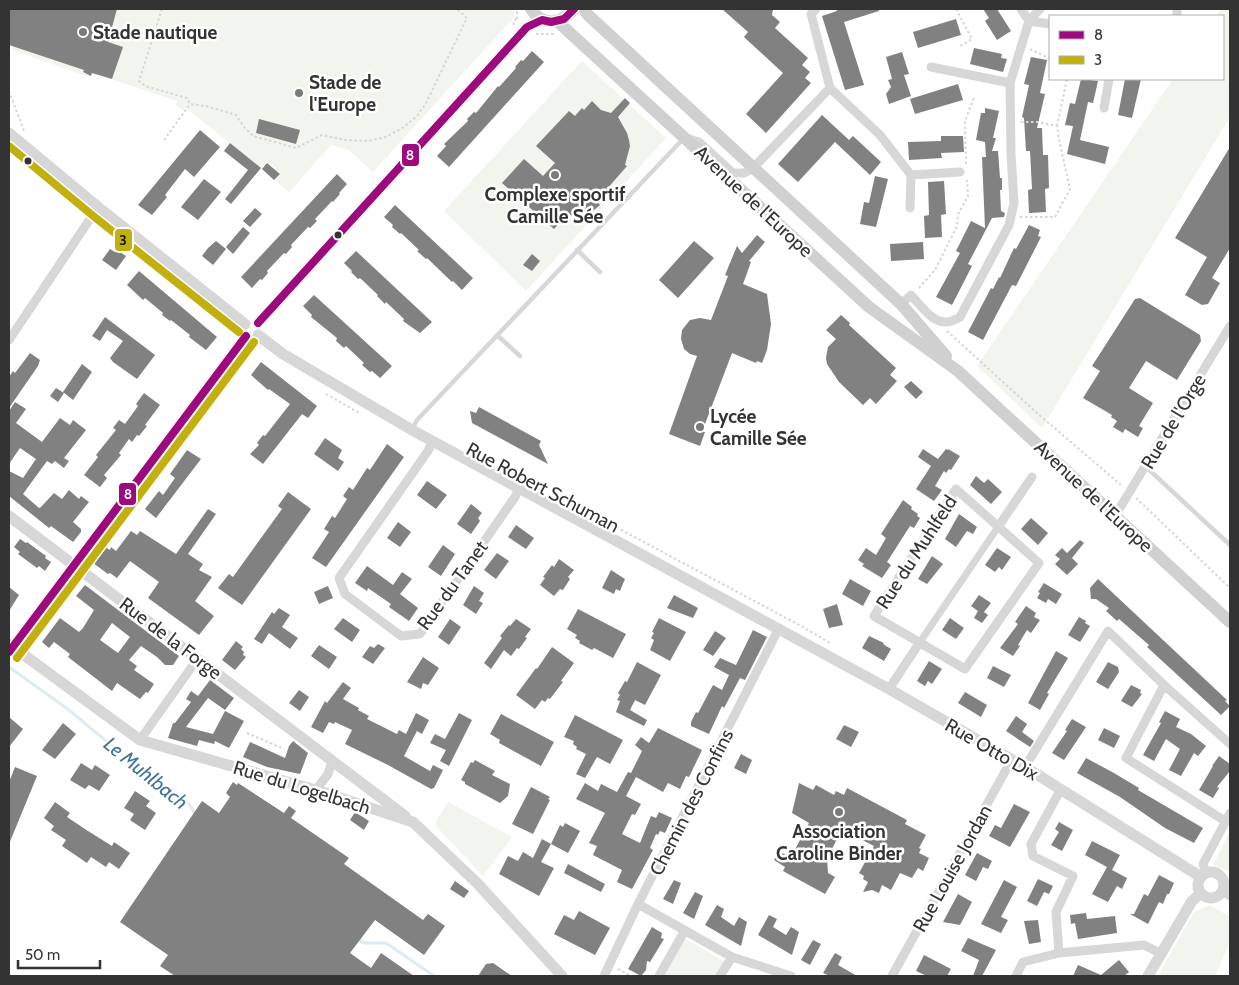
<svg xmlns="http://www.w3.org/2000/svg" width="1239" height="985" font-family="Cabin,sans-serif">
<rect width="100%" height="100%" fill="#fff"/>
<path fill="#f1f5ed" d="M26 9H514L515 16 373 172 349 150 331 145 289 192 276 181 281 173 267 161 261 168 195 115 185 108 183 110 176 105 177 101 93 73 90 77 12 50Z
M1221 9H1230V117L1042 428 977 366 1173 79H1223V16H1216Z
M582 61 666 138 526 291 444 211Z
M448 802 512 837 483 876 436 826V822Z
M1230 831V872L1213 865Z
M1210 905 1230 917V942L1215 976H1158L1194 912Z
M684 938 725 962 716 976H662Z"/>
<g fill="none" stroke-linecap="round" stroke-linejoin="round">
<path stroke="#ddebf3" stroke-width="3" d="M9 667 69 710 142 771 189 804 196 815
M356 938 364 943H386L434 976"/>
</g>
<path fill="#818181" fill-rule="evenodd" d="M9 9H117L108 42 123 47 112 79 92 73 91 76 83 72 84 70 9 45Z
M722 9H773L772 15 780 22 775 28 808 58 802 65 810 72 805 78 811 83 766 133 746 114 783 73 744 37 748 32Z
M836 9H879V11L844 22 864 85 845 90 822 16 837 11Z
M983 9H997L1011 31 997 40 985 21 989 18Z
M956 19 961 35 918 48 913 32Z
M974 48 1002 54 1001 58 1007 59 1003 72 970 64Z
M532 51 544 62 449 167 437 156 446 146 444 144 468 121 467 119 474 112 476 113 498 86 499 87 516 68 515 67 521 60 523 61Z
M902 52 909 74 904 75 911 96 889 104 886 94 891 87 888 80 892 79 886 57Z
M1031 57 1047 60 1040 93 1045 94 1037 128H1042L1043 155H1048L1049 188 1045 189 1046 212 1029 213 1028 190 1032 189 1030 151H1026L1024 118 1022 117 1029 85 1024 84Z
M1081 79 1098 81 1093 103 1088 102 1080 140 1109 147 1105 164 1067 154 1073 126 1065 125 1070 103 1075 104Z
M1125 79H1141L1132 118 1118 115Z
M958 84 963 100 915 114 910 99Z
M625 98 630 103 618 117 627 133 629 140 630 146 625 165 627 166 599 198 597 201 600 205 594 210 581 216 567 215 554 229 502 183 524 159 543 176 555 163 536 146 569 111 575 116 582 108 584 110 592 101 601 110 611 113Z
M985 108 999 111 993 138H996L992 151H998L1000 178H1002V190H1000L1001 211 1005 213 1004 217 992 218 968 264 972 266 952 305 936 297 960 253 956 251 971 221 985 228 982 157H986L985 142 976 140 981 113H985Z
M822 115 849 140 853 136 881 162 870 175 835 142 798 182 778 164Z
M259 119 300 130 296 144 256 133Z
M200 130 220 147 194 177 185 169 165 195 167 197 152 215 138 205Z
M941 136H963L964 152 941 153 942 158 909 160 908 142 941 141Z
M230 143 261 168 231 204 225 199 248 170 224 151Z
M1230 147V248L1212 278 1220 283 1208 304 1202 305 1185 295 1207 257 1175 238Z
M267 163 280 174 274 180 262 169Z
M337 174 347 184 339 193 340 194 333 202 332 201 315 219 317 221 310 228 308 227 291 245 292 247 286 254 284 253 267 271 268 273 262 280 260 279 252 288 241 277Z
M875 176 888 179 876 227 860 224 864 202 869 203Z
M204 179 221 192 198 220 181 207Z
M944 181 946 214 941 215 942 237 925 238 924 216 929 215 928 182Z
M395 205 473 278 462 290 453 281 452 282 427 258 426 259 417 251 419 250 401 233 400 234 392 227 393 225 384 217Z
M255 208 262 214 250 227 243 221Z
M1029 225 1040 230 1038 236 1041 237 1016 286 1012 285 983 340 968 332 991 288 993 289 999 277 1000 278 1014 248 1016 249Z
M243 227 250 233 233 254 226 247Z
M757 235 765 242 749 261 751 262 743 284 767 294 771 324 767 350 762 363 757 361 756 363 732 353 702 432H705L700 446 669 434 697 356 690 354 684 349 681 339 682 330 690 320 700 318 711 320 728 276 725 275 737 246 742 253Z
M216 241 226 249 213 265 202 256 208 248Z
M694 241 714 258 678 298 659 280Z
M923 242 924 259 891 261 890 244Z
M110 249 115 252 117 250 126 256 116 270 102 260Z
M356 251 432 322 420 333 403 321 404 319 386 302 385 304 377 296 378 295 360 278 358 279 351 272 352 271 344 263Z
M532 254 540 261 532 271 523 265Z
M139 271 217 337 206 350 189 337 190 335 171 320 170 321 162 315 163 313 145 298 143 300 127 285Z
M314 295 392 366 380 378 372 371 370 372 362 365 364 363 346 346 344 348 336 341 337 338 311 317 312 315 303 306Z
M1140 298 1200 335 1201 341 1177 380 1146 361 1129 388 1153 403 1139 426 1143 428 1138 437 1125 429 1123 433 1113 427 1117 421 1111 417 1112 415 1083 398 1100 371 1092 366 1135 299Z
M841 315 850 323 849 325 896 368 890 375 897 381 876 404 870 398 863 405 839 382 827 364 826 358 828 347 836 339 826 330Z
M105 317 155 355 137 379 113 362 110 358 123 341 107 330 100 341 92 336Z
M30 353 40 360 38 366 9 408V377L13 371 15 373Z
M261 362 317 406 308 418 302 414 263 464 250 454 259 445 257 443 263 435 265 436 290 404 269 389 268 390 251 375Z
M82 364 92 372 73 400 63 392Z
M911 381 923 392 916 399 904 387Z
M56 388 64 393 58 402 50 396Z
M144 393 160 405 145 425 147 426 139 436 137 435 132 442 129 439 119 453 121 455 104 475 107 478 100 487 84 475 98 457 96 455 116 430 113 428 119 420 125 424 138 406 136 404Z
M15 402 26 409 16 423 42 442 60 418 70 425 73 420 86 430 64 458 69 461 64 468 55 461 52 464 47 461 23 494 39 508 41 507 54 493 62 499 69 490 79 499 81 496 89 502 73 522 81 529V532L73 542 51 526 49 528 9 496V471L23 478 36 459 20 448 9 464V411Z
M479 407 541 441 539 445 548 464 472 423 470 411 476 413Z
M325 438 342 450 338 458 344 462 338 471 314 454Z
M387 444 404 457 326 567 312 558 329 532 324 529 332 516 335 518 347 499 343 496 349 487 353 490 367 468 370 470Z
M923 449 938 459 946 449 948 450V449L960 456 951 470 949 469 946 473 944 471 935 486 942 490 934 501 916 489 931 466 918 457Z
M187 450 201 459 156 518 145 509 159 491 163 495 175 478 170 474Z
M976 476 984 483 988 479 1002 492 991 504 970 485Z
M427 481 447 495 436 509 417 495Z
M288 492 311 509 242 605 218 588 229 574 233 577 282 509 278 506Z
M903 500 912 507 911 509 918 514 917 516 920 518 914 528 910 526 887 562 891 565 882 578 862 566 864 564 858 560 866 548 876 555 886 538 881 534Z
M471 504 482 513 478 518 480 521 471 534 457 524Z
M208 509 216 514 188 554 203 564 199 570 212 577 195 601 214 616 199 635 148 598 159 582 130 561 117 578 110 573 108 574 93 563 105 547 110 550 111 547 116 551 131 531 137 535 140 531 176 554Z
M959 514 977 527 973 534 967 531 956 547 945 539Z
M1031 518 1048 533 1038 545 1021 529Z
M398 522 411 532 400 547 387 538Z
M516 525 534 538 526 549 508 537Z
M20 539 26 543 27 542 46 556 45 558 51 562 45 571 39 566 37 568 18 554 20 552 14 547Z
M1080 540 1084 543 1072 558 1078 564 1067 575 1055 564 1060 559 1055 555 1062 548 1067 553Z
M443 545 455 554 441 576 428 567Z
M997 548 1011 557 1002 570 999 567 995 572 985 565Z
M497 553 509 561 496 579 484 570Z
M932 556 943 564 927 584 918 579Z
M559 559 574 570 568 577 570 579 563 590 560 589 554 596 540 585 545 578 543 577 552 565 554 567Z
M367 566 393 585 402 572 412 579 400 594 418 608 409 621 389 607 391 604 368 588 367 591 355 583Z
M611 570 625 579 620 591 616 589 614 594 602 588Z
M850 579 871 591 863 606 842 594Z
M1098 579 1227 700 1225 701 1230 706 1221 715 1147 647 1149 645 1119 619 1117 621 1106 611 1109 608 1096 599H1091L1090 588Z
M1044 583 1062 594 1056 604 1048 599 1046 603 1037 598 1040 593 1038 592Z
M85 585 179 656 173 665H165L157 657 141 646 129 660 137 666 134 670 154 684 148 693 146 692 140 699 117 683 112 691 68 657 70 654 54 642 49 648 42 642 60 618 79 632 83 628 94 610 76 596ZM112 623 130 637 118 653 100 640Z
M328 586 333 598 319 604 314 592Z
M474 586 484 593 479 601 483 603 476 614 463 605Z
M9 587 19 595 9 611Z
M674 595 698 608 693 618 667 608Z
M979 595 991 603 984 612 988 615 982 623 974 618 978 611 971 606Z
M837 604 843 625 829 628 823 609Z
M1026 606 1036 613 1034 617 1040 620 1031 633 1027 630 1018 645 1020 646 1013 656 1000 648 1018 624 1015 622Z
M279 608 290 615 282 627 298 638 290 649 269 633 262 644 254 639 272 612 274 614Z
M578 609 626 634 613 658 594 648 592 650 579 643 580 641 575 638 577 635 567 629Z
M1079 617 1086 621 1085 623 1090 626 1080 642 1068 635Z
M343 618 360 630 352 642 334 629Z
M659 618 686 632 670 661 650 650 654 640 651 638 654 633 652 632Z
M950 618 964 628 956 639 942 630Z
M450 619 461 627 449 645 438 637Z
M516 619 531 629 525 637 527 638 519 649 517 648 511 656 504 650 491 669 484 663 502 638 500 636 509 625 510 626Z
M753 630 767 637 745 680 740 678 724 708 722 706 709 734 691 726V722L696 712 698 713 713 685 722 690 729 675 714 667 720 658 736 665Z
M715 631 726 638 713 656 703 650Z
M869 636 884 643 883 644 891 649 884 661 862 648Z
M236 641 243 647 241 649 244 652 243 655 246 657 235 670 222 660Z
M378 644 385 648 373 664 362 657 370 646 374 648Z
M319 645 337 657 329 669 311 656Z
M552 647 574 663 561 681 563 682 550 699 548 698 545 702 542 700 535 709 516 695 536 668 537 669Z
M1056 651 1068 658 1047 693 1049 694 1040 710 1028 703Z
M423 657 439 668 428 685 423 683 421 689 407 682Z
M929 661 942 669 932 684 928 681 925 686 917 681Z
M637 662 661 675 645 705 635 700 630 710 647 720 644 726 616 712 620 701 617 700 620 695 618 693 625 681 627 682Z
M1108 662 1118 667 1119 672 1108 689 1096 682Z
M993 666 1011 675 1004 687 987 678Z
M210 680 234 698 225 710 208 698 186 727 213 734 225 711 244 721 229 748 215 741 214 744 199 740 197 746 168 738 173 723H175L191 702 186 699 191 691 198 696Z
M343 682 351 688 343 699 359 708 358 710 369 716 367 719 397 734 399 730 406 734 416 713 429 720 422 734 417 731 404 756 430 771 433 765 443 770 434 788 431 789 388 765 345 744 352 730 335 722 334 724 329 722 323 733 311 727 325 701 327 703Z
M1131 685 1141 690 1140 693 1142 694 1132 707 1121 701Z
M299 690 309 697 300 711 289 703Z
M965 692 987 705 981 717 958 703Z
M1165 711 1180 719 1176 727 1191 734 1206 746 1198 756 1194 753 1181 776 1169 770 1180 749 1166 739 1154 761 1143 755 1161 723 1159 722Z
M459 713 472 720 449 766 440 761 446 750 430 743 435 734 445 739Z
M501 714 554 742 541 766 499 743 500 740 490 734Z
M575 715 623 740 610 764 597 757 585 778 576 774 586 754 576 749 577 747 573 744 574 741 564 737Z
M1016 716 1027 724 1022 732 1034 741 1030 747 1006 731Z
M9 717 23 729 9 747Z
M1072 719 1086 727 1064 760 1052 753 1067 731 1065 730Z
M63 723 76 734 55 759 42 750Z
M844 725 859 732 851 747 836 739Z
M658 728 702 750 689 777 686 776 680 789 668 783 663 792 636 777 626 796 641 804 635 815 632 814 622 834 640 843 651 816 656 818 659 812 672 818 665 833 660 831 658 835 656 834 650 848 653 850 632 889 617 882 622 870 593 855 597 846 589 843 605 813 576 799 585 783 598 791 601 784 617 792 628 772 631 773 642 751 635 745 641 737 649 743Z
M1104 728 1120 736 1114 748 1098 740Z
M293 741 308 753 300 774 267 767 243 757 250 742 285 758 289 746Z
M741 754 752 760 746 774 734 768Z
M1219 756 1230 764V771L1217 787 1219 788 1213 798 1199 790 1213 766H1212Z
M1086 758 1114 773 1139 788 1138 790 1203 828 1194 843 1165 828 1120 797 1077 773Z
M475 760 495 771 492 775 510 784 508 796 500 803 465 784V782L461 780 471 762 473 763Z
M81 763 92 770 95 765 110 775 99 791 89 785 85 789 70 780Z
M15 767 37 776 9 844V782Z
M233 782 237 785 238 783 284 813 289 806 296 811 291 818 349 858 344 864 423 920 428 914 445 926 424 955 375 920 350 953 371 968 381 953 414 976H175L160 966 168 955 120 922 202 801 219 813 230 797 226 793Z
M799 783 813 790 816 785 834 795 836 791 844 795 847 788 907 820 905 824 926 835 919 848 921 849 919 853 929 858 923 871 918 868 912 878 900 873 891 890 882 885 879 893 872 890 863 892 868 882 863 879 864 876 859 873 874 846 842 830 827 858 828 873 835 877 825 894 783 871 785 867 774 860 779 852 791 857 809 823 792 813Z
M531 787 550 797 548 799 550 800 533 834 512 824Z
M135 791 150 801 146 806 156 813 145 830 130 820 134 814 124 808Z
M55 802 70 813 67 817 88 831 112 846 114 842 130 853 119 869 109 862 106 867 91 857 87 863 62 846 66 840 51 830 54 826 44 818Z
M1014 804 1030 812 1010 847 989 836 995 825 1001 828Z
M355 812 369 821 364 830 350 820Z
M1059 822 1073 830 1062 851 1051 845 1059 832 1055 829Z
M565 823 580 831 568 853 551 844 560 825 563 827Z
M542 839 551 844 541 862 554 868 539 896 499 874 508 856 518 861 523 852 533 858Z
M1092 841 1120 855 1112 870 1127 878 1122 889 1117 886 1108 902 1092 894 1107 867 1085 855Z
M977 853 992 861 988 869 983 867 976 881 965 875Z
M568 864 605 884 601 892 564 873Z
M1159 875 1174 883 1169 894H1167L1163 904 1159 902 1148 924 1130 914H1134L1144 894 1148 896Z
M1038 879 1053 886 1049 894 1044 892 1037 906 1027 901Z
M674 880 681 883 673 904 663 899Z
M1004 880 1017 887 1001 917 1008 920 1001 933 981 924Z
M455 881 469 891 464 898 450 889Z
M695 892 703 896 694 919 683 913Z
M958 894 972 902 960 925 943 922Z
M717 905 724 909 721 917 734 926 739 917 747 922 741 946 705 925Z
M579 911 610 928 595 955 554 934 564 915 574 920Z
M1086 913 1087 919 1115 916 1117 933 1078 939 1075 923 1071 924 1070 915Z
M769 915 777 919 773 927 786 935 791 927 799 932 792 955 758 935Z
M1038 920 1041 942 1029 944 1024 921Z
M652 927 662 933 661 938 664 939 650 962 647 961 646 970 641 976 628 969Z
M968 938 996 950 982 976H973L979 960 961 951Z
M813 940 821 944 810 965 801 960Z
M835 953 842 957 838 965 857 976H830L823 973Z
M924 955 951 969 947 976H927L916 971Z
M1119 960 1129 972 1124 976H1073L1078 965 1101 975Z
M493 963 512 976H478L486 964Z"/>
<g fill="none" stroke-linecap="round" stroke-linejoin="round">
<path stroke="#d6d6d6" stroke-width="2" stroke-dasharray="2.5 2.5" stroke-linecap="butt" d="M162 9 139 81 145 86 187 98 190 104 206 106 236 115 244 127 253 136 296 148 322 135 345 140 368 141 386 137 404 127 417 116 426 103 467 18 457 9
M956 9 972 39 960 46
M517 19V9
M513 25 516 18
M536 34H554
M1030 49 1050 59
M9 91 24 131
M1057 126 1067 79
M164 140 190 104
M966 164 965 121 974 97
M1020 217H1055L1070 189 1059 139 1057 126 1037 122H1021
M919 288 935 270 957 226 958 214 968 196 967 180
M947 331 1037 413 1121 485
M326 394 359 413
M1136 498 1230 588
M612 525 803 627 830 643
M247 733 284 749
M618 969 631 976"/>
<path stroke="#d7d7d7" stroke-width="4.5" d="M577 250 600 272
M497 335 520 356
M412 429 417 420 683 139
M1145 466 1230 545"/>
<path stroke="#d7d7d7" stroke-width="7" d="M920 642 998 527"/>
<path stroke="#d7d7d7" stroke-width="9" d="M1021 9 1029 21
M1177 9V16
M1029 21 1050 24
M931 67 1010 83
M830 88 880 135 911 175 910 208
M1104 108 1109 79
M689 139 699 142 733 173H744L753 168 830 88 811 14 816 9
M911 175 960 172
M901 304 911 295C925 310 937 332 960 317L1009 225 1014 203 1011 154 1010 83 1029 21 1040 9
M9 340 98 207
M432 442 428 451 339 578 345 594 401 636 420 634 515 497 519 488
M956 489 1039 563 965 669 874 616Z
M1115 516 1230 326
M998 527 1032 477
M1164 685 1126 758 1225 821
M889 689 920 642
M140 740 198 658
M1025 767 1108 631 1164 685 1230 744
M316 790 328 774 332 761
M1206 873 1203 864 1230 813
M1223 891 1230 896
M638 904 732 957 791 976
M1059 953 1056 912 1073 876 1033 856 1031 844 1061 789
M604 976 638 904 779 628
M659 976 685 930
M720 976 732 957
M892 976 1012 759
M1016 976 1023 962 1059 953 1144 945 1160 953"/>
<path stroke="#d7d7d7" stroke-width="11" d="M9 133 98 207 245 324
M258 323 527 27 542 20
M258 335 283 354 412 430 889 689 1025 767 1201 877
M9 516 405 816
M9 644 140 740 316 790 413 822 478 884 562 976
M9 652 246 336
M1198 885a13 13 0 1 1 26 0a13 13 0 1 1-26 0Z
M1148 976 1192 901 1201 893"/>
<path stroke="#d0d0d0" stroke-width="12" d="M531 9C543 27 561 24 574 9
M584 9 587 14 901 304 946 356
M557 21 869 307 958 371 1230 622"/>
<g stroke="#fff" stroke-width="11">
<path id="bus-1" d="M258 323 527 27 542 20 551 22 564 19 574 9
M9 652 246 336"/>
</g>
<g stroke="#fff" stroke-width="11">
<path id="bus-2" d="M9 146 92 215 239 332
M17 658 254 342"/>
</g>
<use href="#bus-1" stroke="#9c0a7d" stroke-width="8"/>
<use href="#bus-2" stroke="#c2b00f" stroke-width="8"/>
</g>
<g fill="#7a7a7a" stroke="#fff" stroke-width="2">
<circle cx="83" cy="32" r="5"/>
<circle cx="299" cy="93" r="5"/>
<circle cx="555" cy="175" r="5"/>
<circle cx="700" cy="427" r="5"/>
<circle cx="839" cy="812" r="5"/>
</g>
<g fill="#333" stroke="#fff" stroke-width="2">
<circle cx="28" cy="161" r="4.5"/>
<circle cx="338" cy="235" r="4.5"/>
</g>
<g text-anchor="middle" stroke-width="5" stroke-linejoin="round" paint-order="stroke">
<g font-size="19" font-weight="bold" fill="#333" stroke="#fff" text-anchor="start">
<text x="93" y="39">Stade nautique</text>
<text x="309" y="89">Stade de<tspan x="309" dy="22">l'Europe</tspan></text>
<text x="555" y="201" text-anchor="middle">Complexe sportif<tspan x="555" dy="22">Camille Sée</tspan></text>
<text x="710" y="423">Lycée<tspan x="710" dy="22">Camille Sée</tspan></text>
<text x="839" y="838" text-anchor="middle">Association<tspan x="839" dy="22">Caroline Binder</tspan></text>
</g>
<g font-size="19" fill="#333" stroke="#fff">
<text transform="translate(754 201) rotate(43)" y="7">Avenue de l'Europe</text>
<text transform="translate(1173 421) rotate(-59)" y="7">Rue de l'Orge</text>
<text transform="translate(543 487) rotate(28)" y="7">Rue Robert Schuman</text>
<text transform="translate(1094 496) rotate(43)" y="7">Avenue de l'Europe</text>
<text transform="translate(916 552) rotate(-57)" y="7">Rue du Muhlfeld</text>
<text transform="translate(452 585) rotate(-54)" y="7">Rue du Tanet</text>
<text transform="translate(171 638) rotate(37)" y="7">Rue de la Forge</text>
<text transform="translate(992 749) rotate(30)" y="7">Rue Otto Dix</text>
<text transform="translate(302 787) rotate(17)" y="7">Rue du Logelbach</text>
<text transform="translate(691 802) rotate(-63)" y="7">Chemin des Confins</text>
<text transform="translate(952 868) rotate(-61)" y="7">Rue Louise Jordan</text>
</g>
<g font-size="20" font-style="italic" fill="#3f7597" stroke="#fff">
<text transform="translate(146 773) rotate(39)" y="7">Le Muhlbach</text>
</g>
</g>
<g stroke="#fff" stroke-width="2">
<rect x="401" y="143" width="19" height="24" rx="5" fill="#9c0a7d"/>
<rect x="114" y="228" width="19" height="24" rx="5" fill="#c2b00f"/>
<rect x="118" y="482" width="19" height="24" rx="5" fill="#9c0a7d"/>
</g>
<g font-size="14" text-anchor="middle" font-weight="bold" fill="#fff">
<text x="410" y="160">8</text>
<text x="128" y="499">8</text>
</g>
<g font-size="14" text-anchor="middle" font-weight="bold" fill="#111">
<text x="123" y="245">3</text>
</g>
<rect width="1239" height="985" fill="none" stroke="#333333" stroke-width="20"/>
<rect x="1049" y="15" width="175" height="65" fill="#ffffff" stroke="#adadad"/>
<rect x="1059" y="31" width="25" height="8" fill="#9c0a7d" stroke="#adadad"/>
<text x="1094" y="40" font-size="15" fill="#333333">8</text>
<rect x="1059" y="56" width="25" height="8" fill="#c2b00f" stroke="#adadad"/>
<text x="1094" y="65" font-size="15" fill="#333333">3</text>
<path d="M18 960v8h82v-8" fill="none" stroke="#333333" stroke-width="2.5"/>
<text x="25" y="960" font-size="15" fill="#333333" stroke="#ffffff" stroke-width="4" paint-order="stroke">50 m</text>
</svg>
